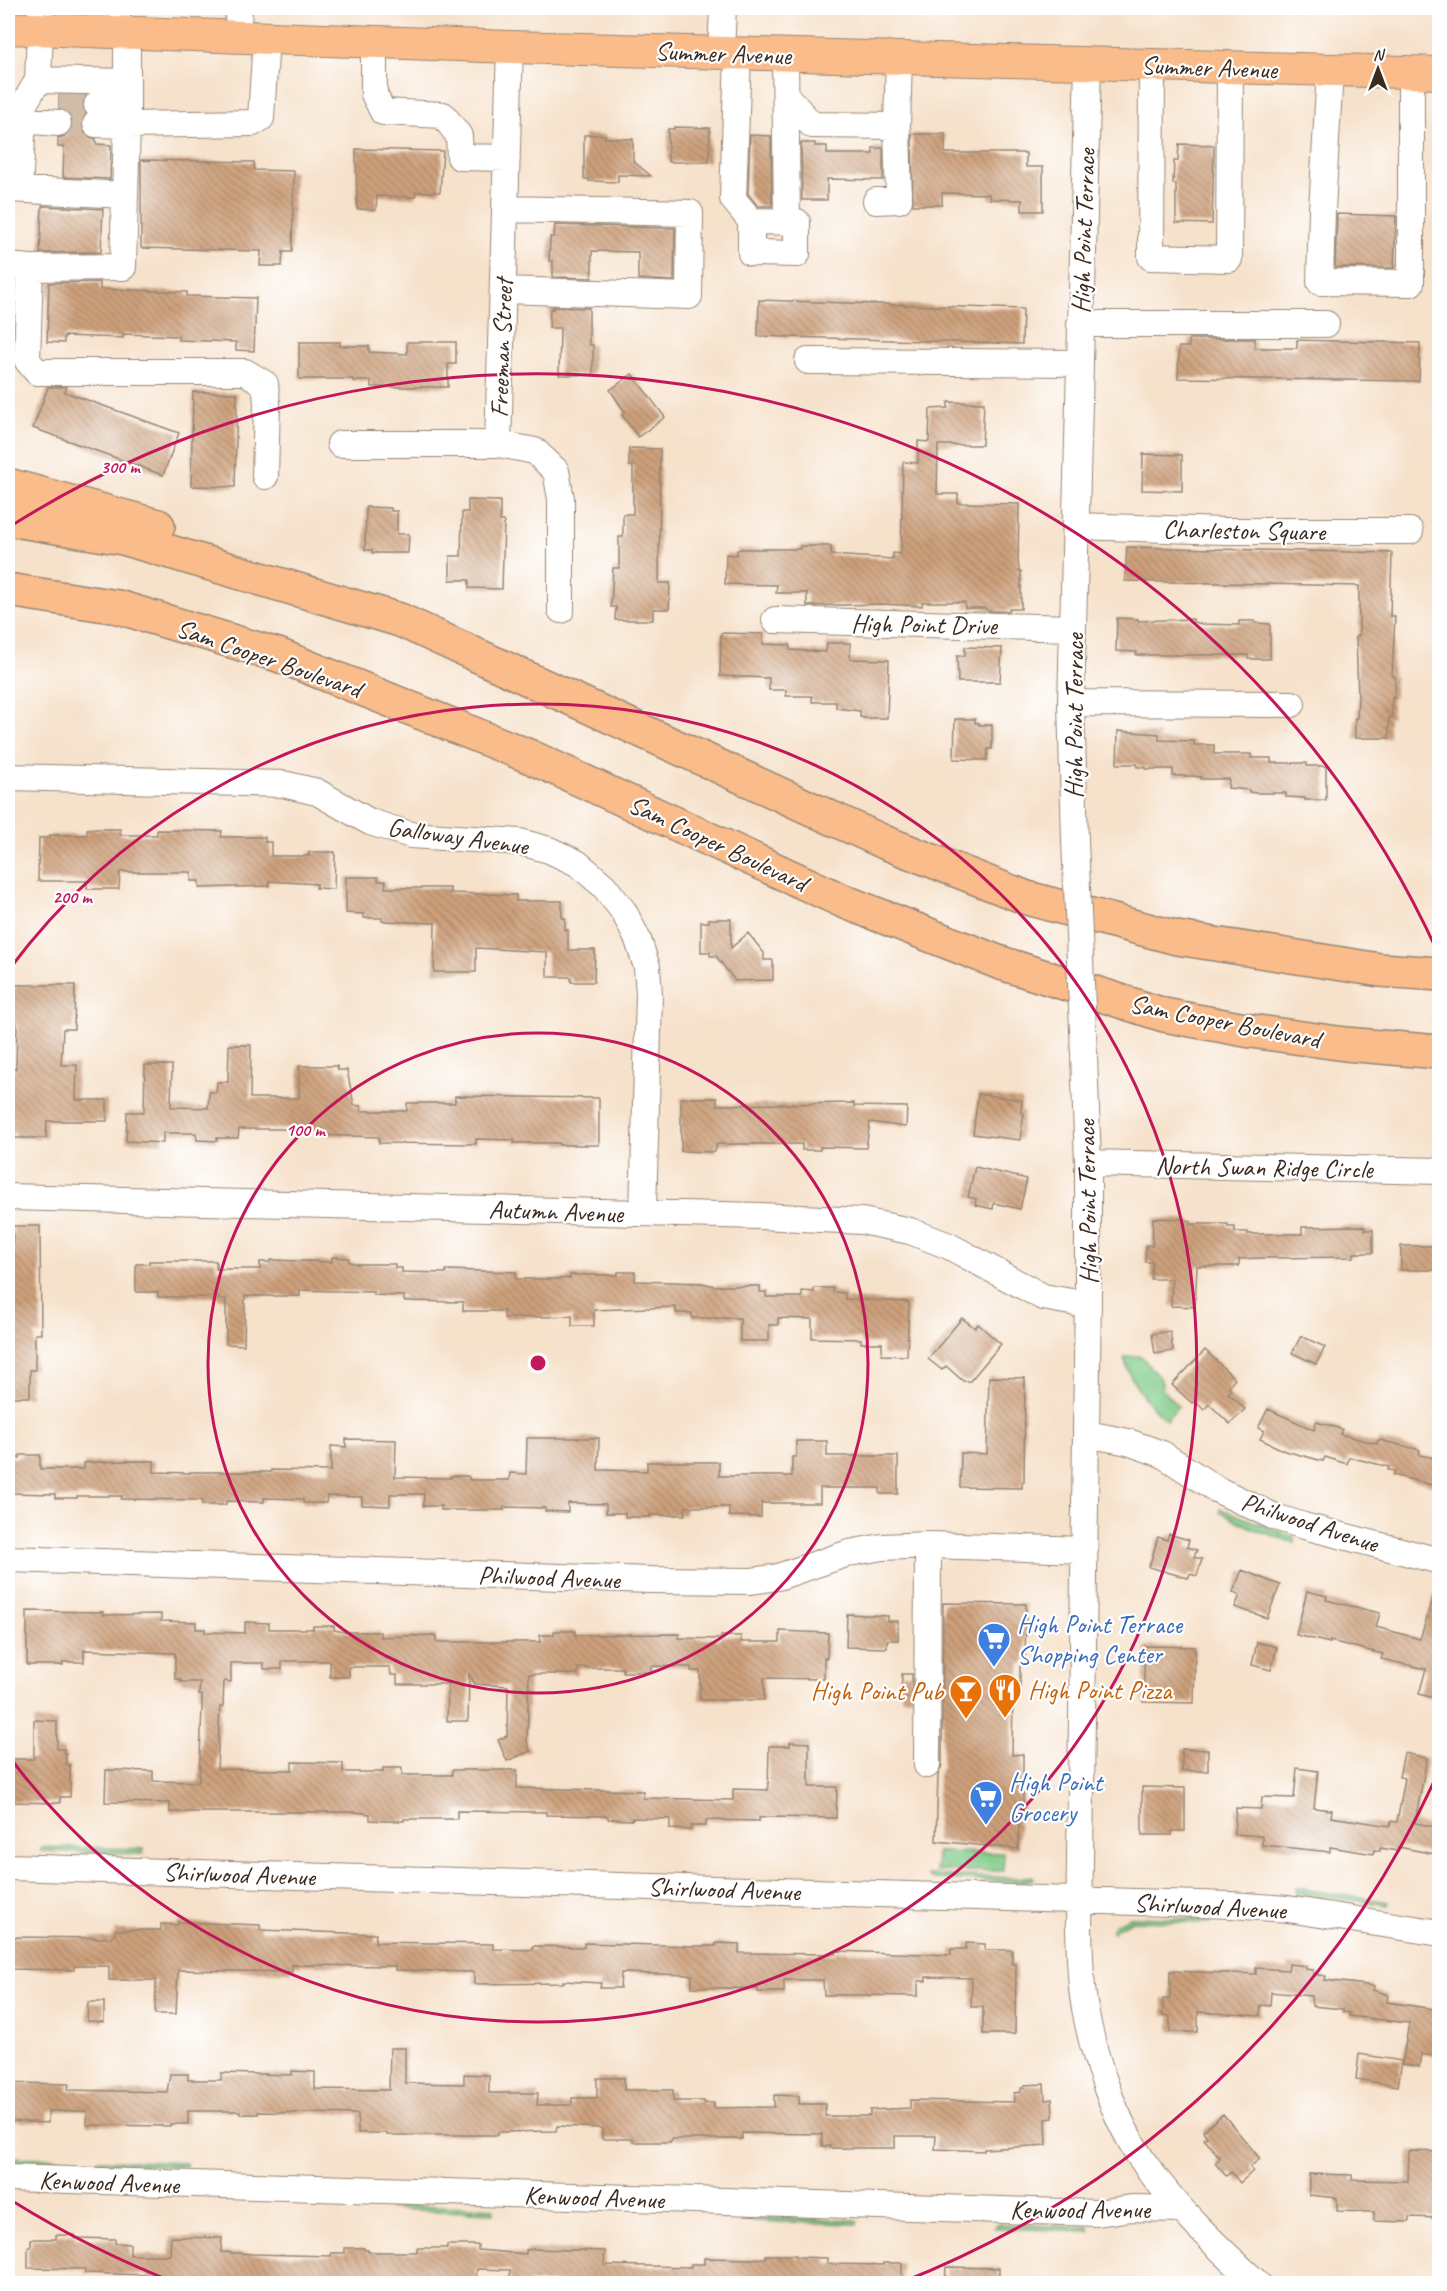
<svg xmlns="http://www.w3.org/2000/svg" width="1447" height="2291" font-family="Caveat,sans-serif">
<defs>
<pattern id="building-back-hatch" width="6" height="6" patternUnits="userSpaceOnUse" patternTransform="scale(1.5)"><rect width="6" height="6" fill="#cda07c"/><path d="M-1 5l2 2M0 0l6 6M5-1l2 2" fill="none" stroke="#a88365"/></pattern>
</defs>
<rect width="100%" height="100%" fill="#fff"/>
<filter id="ink" filterUnits="userSpaceOnUse"><feTurbulence type="fractalNoise" baseFrequency=".0167" numOctaves="2"/><feDisplacementMap in="SourceGraphic" scale="12" xChannelSelector="R" yChannelSelector="G"/><feConvolveMatrix kernelMatrix="1 2 1 2 8 2 1 2 1" color-interpolation-filters="sRGB"/></filter>
<filter id="wash" filterUnits="userSpaceOnUse"><feTurbulence type="fractalNoise" baseFrequency=".008" numOctaves="4" result="noise"/><feDisplacementMap in="SourceGraphic" scale="24" xChannelSelector="R" yChannelSelector="G"/><feGaussianBlur stdDeviation="1.35" result="paint"/><feColorMatrix in="noise" values="0 0 0 0 0 0 0 0 0 0 0 0 0 0 0 0 0 1.4 0 .05"/><feComposite in="paint" operator="in"/></filter>
<g filter="url(#wash)">
<rect width="100%" height="100%" fill="#f6e1ca"/>
<path fill="#7fcb88" stroke="#5d7a53" stroke-width="1.5" d="M1141 1356 1161 1380 1163 1391 1178 1406 1166 1420C1146 1402 1130 1383 1124 1357Z
M1221 1509 1294 1537V1543L1254 1529 1220 1512Z
M41 1847 144 1849 143 1854 41 1851Z
M937 1852 1004 1853 1003 1871H936Z
M928 1875 1019 1878 1032 1876 1033 1879 1020 1882 931 1879Z
M1295 1888 1388 1902V1905L1296 1893Z
M1130 1917 1210 1919 1211 1920V1923L1131 1921 1117 1928 1113 1933 1111 1931 1115 1924Z
M8 2157 66 2159V2163L8 2162Z
M97 2160 186 2163V2166L98 2165Z
M389 2205 470 2207 471 2210 473 2207 493 2208 494 2213 389 2209Z
M752 2217 857 2220 858 2221 857 2224 751 2221Z
M997 2224 1089 2227V2231L995 2228Z"/>
<g id="blocks">
<path fill="url(#building-back-hatch)" d="M59 95 85 96 82 104 85 114 81 123 83 131 88 136 96 139V144L111 145 110 179 63 177 64 147H58V138L65 136 70 132 73 124 71 116 67 111 59 108Z
M674 127 710 128 709 162H668V129H674Z
M912 134H945V153H1026V167H1043V211H1022V200L989 199V194L942 193V205H913Z
M584 135H605V138L633 139V161L651 176 618 175V182L589 181V179H584Z
M750 135 771 136 772 206H758L748 194Z
M801 143H815V146H827V154H873V148H883V180L827 179V200H802Z
M1179 144 1214 145 1212 224 1176 223V184H1173L1174 161H1178Z
M356 149 443 151 440 192H416L415 197 377 196 376 210 357 209Z
M141 160 254 162V170L294 171 292 252H283L282 266H260L261 251 141 248Z
M42 206 103 209 101 252 40 253Z
M1337 214 1396 216 1394 268 1335 267Z
M555 225 675 228 674 281 638 279V252L592 251V278L553 277V261H549L550 237H554Z
M100 282V289L187 292V296L256 298 254 351 236 350V342L178 340V336L123 334V338L64 336V343L47 342 49 283Z
M759 300 1023 309 1022 344 758 336Z
M553 307 589 308V345H593V375H559L560 328H549L550 309H553Z
M1189 339H1255V348H1297V340L1420 343 1419 381 1178 378 1179 347H1189Z
M299 342H340V346H369V352L407 354V342H456V364H448V387H371V381H353V379H299Z
M632 374 665 417 638 437 622 415 625 412 610 390Z
M48 387H67L65 392 179 433 163 475 33 428Z
M193 392 237 393 235 487 191 486Z
M948 402 984 403 982 445H938L937 494H958V503L1019 504 1018 560 1019 571H1021V609H1009V611H988L985 608H965V602H922V606L882 604 807 606V593H776L777 585 725 584 726 554 737 555V550L742 549H800V546H831V555L893 559V553L901 554 903 462 918 463V441L929 442 930 409 948 408Z
M629 448 660 449 659 583H670L669 609H653V620H615L616 607H611L613 568H619V537H623V514H633V466H629Z
M1143 454 1182 455V491L1142 490Z
M468 500 500 501V521H504L502 589 469 588V580H450V556H461L462 512H468Z
M366 507 391 508V511H397V534H409L408 553H372V550H365Z
M1127 547 1392 553 1390 616H1395L1392 676H1395V698L1392 697V718L1389 717V738H1355V718H1357L1358 696 1356 636H1359V586L1125 581Z
M1117 618 1138 619V621L1193 619V622L1202 624 1239 625V621H1255V623L1270 624V659H1248V655H1136L1137 652 1116 651Z
M721 633 763 634V644L790 645V650L826 652 827 643H850V659L889 660 887 718H864L860 717V711L836 708V702H812V696H786V690H769V678L720 676Z
M965 647 1002 648 1000 682H958L957 656H965Z
M955 719H975V723H979V725H992V749H988L987 760 954 759Z
M1118 731 1159 734V740L1194 741V745H1214V754H1251V758H1271V763H1307V766H1326V800H1305V798L1286 797V793H1257L1249 792V790L1228 788 1229 779H1201V777L1193 776H1173V769H1146V767H1137V764H1117Z
M87 829H120V835H157V830L222 831 221 837H265V842H271V856H309V852H335L334 889 316 888 317 884 269 881V886L199 888V881H191V872H120L119 889H87V881H38L39 838H50V835H87Z
M346 877H378V881H386L385 888H450V893L516 895V901H562V918H565V930H568V950H595L594 982H571V977H547V952L476 948V972H434L435 923 382 921V918H364V914L346 913Z
M709 919H731V948L748 933 764 953V960H773V980L735 981 716 956H710V952H701V922H709Z
M16 985H75L74 1029H63L61 1065H77L76 1100H107V1121H47L46 1138H15V1132H8V1068L16 1069 17 1024H12V1007H9L10 988 16 989Z
M229 1045H251L250 1098H299V1066H337L338 1070H347L354 1105 361 1106V1111H407V1103H455V1096L599 1098V1145H559V1143H514V1140L476 1139V1144L379 1143V1137L319 1135V1130L276 1129H239L238 1138H217V1141L197 1140 196 1133H163V1143L126 1141 127 1112H144L145 1065H172L171 1107 208 1108 209 1092H216L217 1082H228Z
M978 1094 1022 1100 1021 1112 1024 1113 1020 1140 973 1134Z
M681 1098H717V1105L854 1103V1106L907 1107 906 1127 870 1122 866 1148 820 1147V1150H802V1144H717L715 1152 681 1151Z
M975 1167 1027 1179 1020 1209 994 1203 993 1209 975 1205 976 1199 968 1197Z
M1153 1218 1183 1219 1191 1221 1190 1224H1228V1227H1235V1232H1248V1234H1302V1227L1359 1226 1365 1227V1230H1373V1253H1354V1257L1258 1258 1239 1259V1266H1197L1195 1307 1171 1306 1172 1279H1151L1152 1262H1145L1146 1245 1152 1246Z
M13 1226H40L41 1334H35V1370H30V1397H8V1312H12Z
M1401 1246H1440L1439 1270H1401Z
M332 1257 349 1258V1262L358 1264H395V1268H402V1272L446 1273V1270L516 1272V1279H556L570 1278V1275H618V1272H635V1281L702 1283 714 1286H760V1292H766V1297H802V1291L814 1292V1288H833V1292L845 1293V1299L909 1302 907 1356 882 1355V1343H861V1339L812 1338V1319L778 1318V1325H769V1341H740V1318H692V1313H676V1307L594 1310V1326H572V1316L504 1318V1311H463V1302L404 1301V1296L374 1295V1292L300 1290V1296H245L244 1345 226 1344V1299H219V1297H158V1292H136V1264H149V1261H216V1269H260V1262H270V1260L332 1262Z
M962 1318 975 1328 978 1324 1001 1344 970 1381H963L946 1366 942 1370 928 1359Z
M1170 1331 1173 1351 1155 1354 1152 1334Z
M1301 1336 1325 1347 1316 1364 1292 1353Z
M1205 1350 1235 1379 1228 1387 1231 1390 1228 1393 1245 1409 1230 1424 1209 1404 1204 1410 1195 1401 1192 1403 1172 1385Z
M989 1377 1025 1378 1024 1482H1022V1488L960 1487 961 1453 987 1454Z
M1268 1409 1314 1430 1316 1422 1342 1429 1340 1434 1377 1444 1378 1440H1380L1420 1450 1419 1455 1440 1459V1487L1393 1475 1395 1471 1388 1470 1389 1467 1349 1457 1347 1464 1325 1457 1323 1461 1285 1451 1260 1439 1264 1431 1258 1428Z
M527 1438H599L598 1470 647 1471V1462H719V1476H792V1457H796V1441H827V1456H898V1494H880V1488H820V1503H761V1517L729 1516V1507H685V1515H650V1517H625V1513H606V1504L568 1503V1512L545 1511V1508L504 1507V1510H441V1506H423L424 1494H390V1506L362 1505V1497L327 1496 326 1503H303V1499L264 1498V1502L226 1501V1505H202V1500L121 1499 122 1496H77V1498H55V1494L8 1493V1458H20V1455H40V1469H84V1463L123 1461H154V1472L190 1473V1472H271V1470L331 1471V1446L346 1447V1439L396 1440 395 1477 451 1478V1476H468L470 1480H509L510 1473 526 1474Z
M1169 1534 1189 1540 1187 1547 1197 1550 1194 1557 1202 1559 1197 1576 1190 1574 1188 1578 1149 1567 1158 1537 1167 1540Z
M1242 1570 1280 1585 1267 1618 1235 1607 1240 1595 1233 1592Z
M1307 1591 1327 1596 1326 1600 1380 1613 1376 1627 1420 1639 1435 1593H1440V1700L1419 1694 1426 1669 1381 1659 1383 1654 1330 1641V1643L1296 1635Z
M943 1603 1026 1604 1025 1661 1020 1666V1691H1013L1012 1755 1023 1754V1819H1019L1018 1849 936 1841 938 1775 942 1765Z
M27 1611 103 1612V1615L161 1614V1621L196 1622V1629H205V1632L245 1633V1622L269 1623V1629H313V1626H334V1630L345 1632H380V1637L436 1635V1642H540V1635H554V1631H575V1635L679 1634 678 1638 721 1639V1636H741V1642H780V1631L828 1633 827 1658H824V1679L764 1678V1700H700V1671H691V1667L651 1666V1672H623V1668H578V1674H529L527 1742 530 1751 507 1761 498 1740 507 1736 508 1686 474 1684 469 1673 468 1721H447L448 1684H397V1675H391L390 1667H349V1677H330V1661H282V1669H264V1663H231V1682L224 1681 223 1707H220L217 1769 292 1770V1762L343 1763V1772H383V1768H402V1775H452V1770H517V1788L643 1791V1798L733 1800V1789L768 1790 769 1746H790V1742L809 1743V1787H837L836 1818 771 1817 759 1818V1821L706 1820V1826H691V1830L670 1829V1819L632 1818V1820L608 1819V1816L546 1815V1812L457 1811V1819H404V1821H386L370 1820V1814L356 1812H170V1803L105 1802 106 1770 153 1771V1781L199 1782 202 1707V1695H199L200 1682H180L181 1679H175V1653L84 1650V1662H63V1665H27Z
M847 1614 888 1616V1621H898V1640H887V1648L846 1647Z
M1257 1642 1277 1647 1271 1670 1252 1665Z
M1145 1646 1195 1647 1194 1703 1143 1702Z
M902 1674H912V1698H901Z
M34 1720 57 1721V1749H64V1754H66V1765H70V1797H60V1803L8 1802V1759H34Z
M1182 1749 1208 1750V1771H1182Z
M1404 1753 1427 1758 1415 1823 1440 1828V1855L1398 1847V1851L1380 1848V1851L1374 1850 1373 1854 1330 1847V1852L1262 1845V1836L1234 1834 1236 1808 1261 1809 1262 1797 1294 1798 1297 1768 1318 1771 1314 1808 1332 1810 1331 1817 1390 1826 1391 1821 1397 1822 1405 1778 1399 1777Z
M1142 1787 1185 1788V1831H1172V1835H1142Z
M178 1922 260 1925V1930L376 1934 375 1942 493 1944V1949L533 1950V1946L584 1947V1943L695 1946H716V1943L739 1944V1953L836 1954V1951L951 1955V1949H966V1943L985 1944V1950H1012V1964H1016L1015 2034H983V2007H971L972 1978 926 1977V1981H918V1996L850 1995H824L823 1980H784V1992H758V1989L692 1987V1975L621 1973 620 1988H600L601 1983 563 1981V1983L474 1984V1972L395 1970V1966L292 1965V1972L178 1970 176 2014H155L156 1980H109V1966H74V1970L8 1969V1937L112 1938V1935H115V1930H161V1924L178 1925Z
M1289 1964 1306 1966 1305 1969 1313 1970V1974L1326 1976 1325 1980 1374 1986 1373 1990 1388 1995 1387 2002 1440 2010V2057L1421 2054 1419 2067 1402 2064 1409 2023 1349 2016V2013L1343 2012V2009L1312 2006 1311 1996 1271 1992 1270 2006 1261 2005 1260 2016 1198 2012V2032H1170V2016H1163V1999H1170V1971L1256 1974V1968L1288 1970Z
M88 2002H104V2022L87 2021Z
M390 2048H405V2083L464 2084V2074L489 2075V2093H538L537 2105H572V2098H597V2078H624V2090H673V2101H704V2103H714V2108L774 2107V2095L799 2096V2104H825V2116H870V2110L910 2108V2100L1015 2102 1014 2093 1021 2092V2088H1024V2085L1044 2084 1045 2100 1052 2099 1053 2118 1046 2119 1047 2145 984 2149V2151L935 2149 936 2136H895V2148H830V2146H822V2134L742 2133V2139H671V2142H633V2139H602V2128L557 2126 556 2131 498 2132V2135H387V2133H358V2114L258 2112V2114H240V2111H188V2124H170V2126L87 2125V2111H48V2123L8 2121V2083L69 2084 68 2090 167 2092 170 2074H188V2080H221V2073L292 2075V2071L315 2072V2089L389 2090Z
M1359 2054 1402 2061 1398 2086 1356 2079Z
M1223 2114 1260 2159 1250 2167 1253 2171 1240 2183 1231 2172 1226 2176 1215 2163 1220 2158 1204 2139 1207 2137 1203 2131Z
M1409 2151 1440 2152V2218L1409 2217V2222L1374 2221V2212L1337 2211V2198L1309 2195V2174L1352 2175V2180L1408 2181Z
M56 2235H75V2238L115 2239V2243L130 2244V2255H170L171 2237 222 2238 221 2252 252 2254 331 2256V2253H345V2248H364V2250H368V2252H417V2248H447V2245H478V2250L526 2254V2250L533 2249 605 2251 604 2265 691 2267V2264H704V2258L750 2259 766 2258V2255H796V2257L827 2258V2264L883 2265V2263H902V2283H765V2278L728 2277V2283H510V2270L477 2269 476 2283H149L147 2275 85 2273V2269L28 2268V2247H31V2239H56Z
M946 2267 999 2268V2283H945Z"/>
</g>
</g>
<g filter="url(#ink)">
<use href="#blocks" fill-opacity="0" stroke="#988674" stroke-width="1.5"/>
<g fill="none" stroke-linecap="round" stroke-linejoin="round">
<path stroke="#d1bca8" stroke-width="26" stroke-dasharray="26 13" stroke-linecap="butt" d="M59 105H97
M58 123 96 124"/>
<g stroke="#988674" stroke-width="28">
<path id="minor" d="M117 8V32
M237 37 239 8
M374 42V94L383 112 443 115 459 136 460 157 507 158
M721 53 723 8
M738 54 733 199 751 221V253L797 254V222L751 221
M785 55 787 222
M1152 65 1151 257 1229 259 1230 68
M1330 70 1322 210 1320 282 1411 283V72
M38 80 41 8
M786 96 812 125 897 126 899 58
M97 105H127
M8 119 58 123
M96 124 127 125V33
M8 189 125 195
M19 189 24 104 38 80 127 82
M876 201 899 200 897 126
M8 266 30 268 27 360 37 372H245L265 384 267 403 265 476
M30 268 123 267 127 125 253 123 261 118 266 38
M503 290 689 296 690 213 505 209
M1080 324H1326
M808 361 1080 363
M340 444H498L535 451 556 471 561 499V610
M498 444 510 47
M1077 526 1224 531H1410
M775 620 1073 628
M1071 703 1292 704
M8 777 283 784 317 792 370 822 411 835 520 842 549 850 577 863 604 886 624 912 638 940 647 967 649 994 643 1213
M1075 840 1071 703 1088 64
M1084 1055 1088 1163V1293L1079 1930C1080 1954 1080 1979 1084 2003 1093 2056 1114 2120 1145 2164 1177 2209 1217 2247 1258 2284
M1088 1163 1440 1171
M8 1197 760 1216 862 1221 910 1231 949 1246 1043 1297 1088 1305
M1087 1434 1128 1442 1162 1454 1216 1489 1275 1517 1304 1526 1440 1561
M8 1559 651 1580 751 1581 778 1577 849 1553 882 1547 928 1545 1085 1550
M927 1765 928 1545
M8 1867 1231 1905 1288 1909 1440 1933
M8 2178 1097 2213 1132 2208 1181 2209"/>
</g>
<g stroke="#988674" stroke-width="34">
<path id="major" d="M8 28 510 47 1440 73"/>
</g>
<g stroke="#988674" stroke-width="36">
<path id="highway" d="M8 485 158 526
M8 519 123 538 400 620 884 842 1027 898 1177 938 1380 970 1440 974
M8 590 118 607 278 655 531 757 843 901 998 962 1164 1015 1251 1031 1345 1044 1440 1052"/>
</g>
<use href="#minor" stroke="#fff" stroke-width="26"/>
<use href="#major" stroke="#f9bc8a" stroke-width="32"/>
<use href="#highway" stroke="#f9bc8a" stroke-width="33"/>
<g stroke="#988674" stroke-width="28" stroke-linecap="butt">
<path id="minor-bridge" d="M1075 840 1084 1055"/>
</g>
<use href="#minor-bridge" stroke="#fff" stroke-width="26"/>
</g>
</g>
<g fill="none" stroke="#c2185b" stroke-width="3">
<circle cx="538" cy="1363" r="330"/>
<path d="M8 971A659 659 0 1 1 8 1755"/>
<path d="M1438 1773A989 989 0 0 1 900 2283M176 2283A989 989 0 0 1 14 2202M14 524A989 989 0 0 1 1438 953"/>
</g>
<defs>
<g id="supermarket-pin" transform="scale(1.725)"><path d="M0 17L-7.5 6A9.5 9.5 0 1 1 7.5 6Z" fill="#3f7fe0" stroke="#fff"/><path d="M-6-5.5h2.5l.6 2H6L4.5 2H-2.5L-4.4-4H-6ZM-1.5 3.2a1.3 1.3 0 1 0 .1 0ZM3 3.2a1.3 1.3 0 1 0 .1 0Z" fill="#fff"/></g>
<g id="restaurant-pin" transform="scale(1.725)"><path d="M0 17L-7.5 6A9.5 9.5 0 1 1 7.5 6Z" fill="#e8710a" stroke="#fff"/><path d="M-5-6h1v4h1v-4h1v4h1v-4h1v5L-1.5 .5V6h-2V.5L-5-1ZM5-6V6H3V1.5H1.5Q1.5-4 5-6Z" fill="#fff"/></g>
<g id="bar-pin" transform="scale(1.725)"><path d="M0 17L-7.5 6A9.5 9.5 0 1 1 7.5 6Z" fill="#e8710a" stroke="#fff"/><path d="M-6-5H6L.8 .8V4.5H3.5V6h-7V4.5H-.8V.8Z" fill="#fff"/></g>
</defs>
<g fill-rule="evenodd">
<use href="#supermarket-pin" x="994" y="1639"/>
<use href="#restaurant-pin" x="1005" y="1690"/>
<use href="#bar-pin" x="966" y="1691"/>
<use href="#supermarket-pin" x="986" y="1797"/>
</g>
<g text-anchor="middle" stroke-width="4.5" stroke-linejoin="round" paint-order="stroke">
<g font-size="26" fill="#3b2a1e" stroke="#fff">
<text transform="translate(723 53) rotate(2)" y="9">Summer Avenue</text>
<text transform="translate(1209 67) rotate(2)" y="9">Summer Avenue</text>
<text transform="translate(1083 231) rotate(-88)" y="9">High Point Terrace</text>
<text transform="translate(501 348) rotate(-88)" y="9">Freeman Street</text>
<text transform="translate(1244 530) rotate(1)" y="9">Charleston Square</text>
<text transform="translate(924 624) rotate(1)" y="9">High Point Drive</text>
<text transform="translate(269 658) rotate(19)" y="9">Sam Cooper Boulevard</text>
<text transform="translate(1074 716) rotate(-90)" y="9">High Point Terrace</text>
<text transform="translate(458 836) rotate(8)" y="9">Galloway Avenue</text>
<text transform="translate(718 843) rotate(25)" y="9">Sam Cooper Boulevard</text>
<text transform="translate(1225 1021) rotate(11)" y="9">Sam Cooper Boulevard</text>
<text transform="translate(1264 1167) rotate(1)" y="9">North Swan Ridge Circle</text>
<text transform="translate(1087 1202) rotate(-91)" y="9">High Point Terrace</text>
<text transform="translate(556 1211) rotate(2)" y="9">Autumn Avenue</text>
<text transform="translate(1310 1522) rotate(18)" y="9">Philwood Avenue</text>
<text transform="translate(549 1577) rotate(2)" y="9">Philwood Avenue</text>
<text transform="translate(239 1874) rotate(2)" y="9">Shirlwood Avenue</text>
<text transform="translate(724 1889) rotate(2)" y="9">Shirlwood Avenue</text>
<text transform="translate(1210 1906) rotate(3)" y="9">Shirlwood Avenue</text>
<text transform="translate(109 2182) rotate(2)" y="9">Kenwood Avenue</text>
<text transform="translate(594 2197) rotate(2)" y="9">Kenwood Avenue</text>
<text x="1080" y="2218">Kenwood Avenue</text>
</g>
<g font-size="26" fill="#366cbe" stroke="#fff" text-anchor="start">
<text x="1017" y="1633">High Point Terrace<tspan x="1017" dy="30">Shopping Center</tspan></text>
<text x="1009" y="1791">High Point<tspan x="1009" dy="30">Grocery</tspan></text>
</g>
<g font-size="26" fill="#c56008" stroke="#fff" text-anchor="start">
<text x="1028" y="1699">High Point Pizza</text>
<text x="943" y="1700" text-anchor="end">High Point Pub</text>
</g>
</g>
<circle cx="538" cy="1363" r="9" fill="#c2185b" stroke="#fff" stroke-width="3"/>
<g font-size="18" text-anchor="middle" font-weight="bold" fill="#c2185b" stroke="#fff" stroke-width="4.5" stroke-linejoin="round" paint-order="stroke">
<text x="120" y="473">300 m</text>
<text x="72" y="903">200 m</text>
<text x="305" y="1136">100 m</text>
</g>
<rect width="1447" height="2291" fill="none" stroke="#fff" stroke-width="30"/>
<g transform="translate(1378 69)" stroke="#ffffff" stroke-width="4.5" paint-order="stroke">
<path d="M0-4.5L10 22L0 15L-10 22Z" fill="#3b2a1e"/>
<text y="-9" font-size="16" font-weight="bold" text-anchor="middle" fill="#3b2a1e">N</text>
</g>
</svg>
